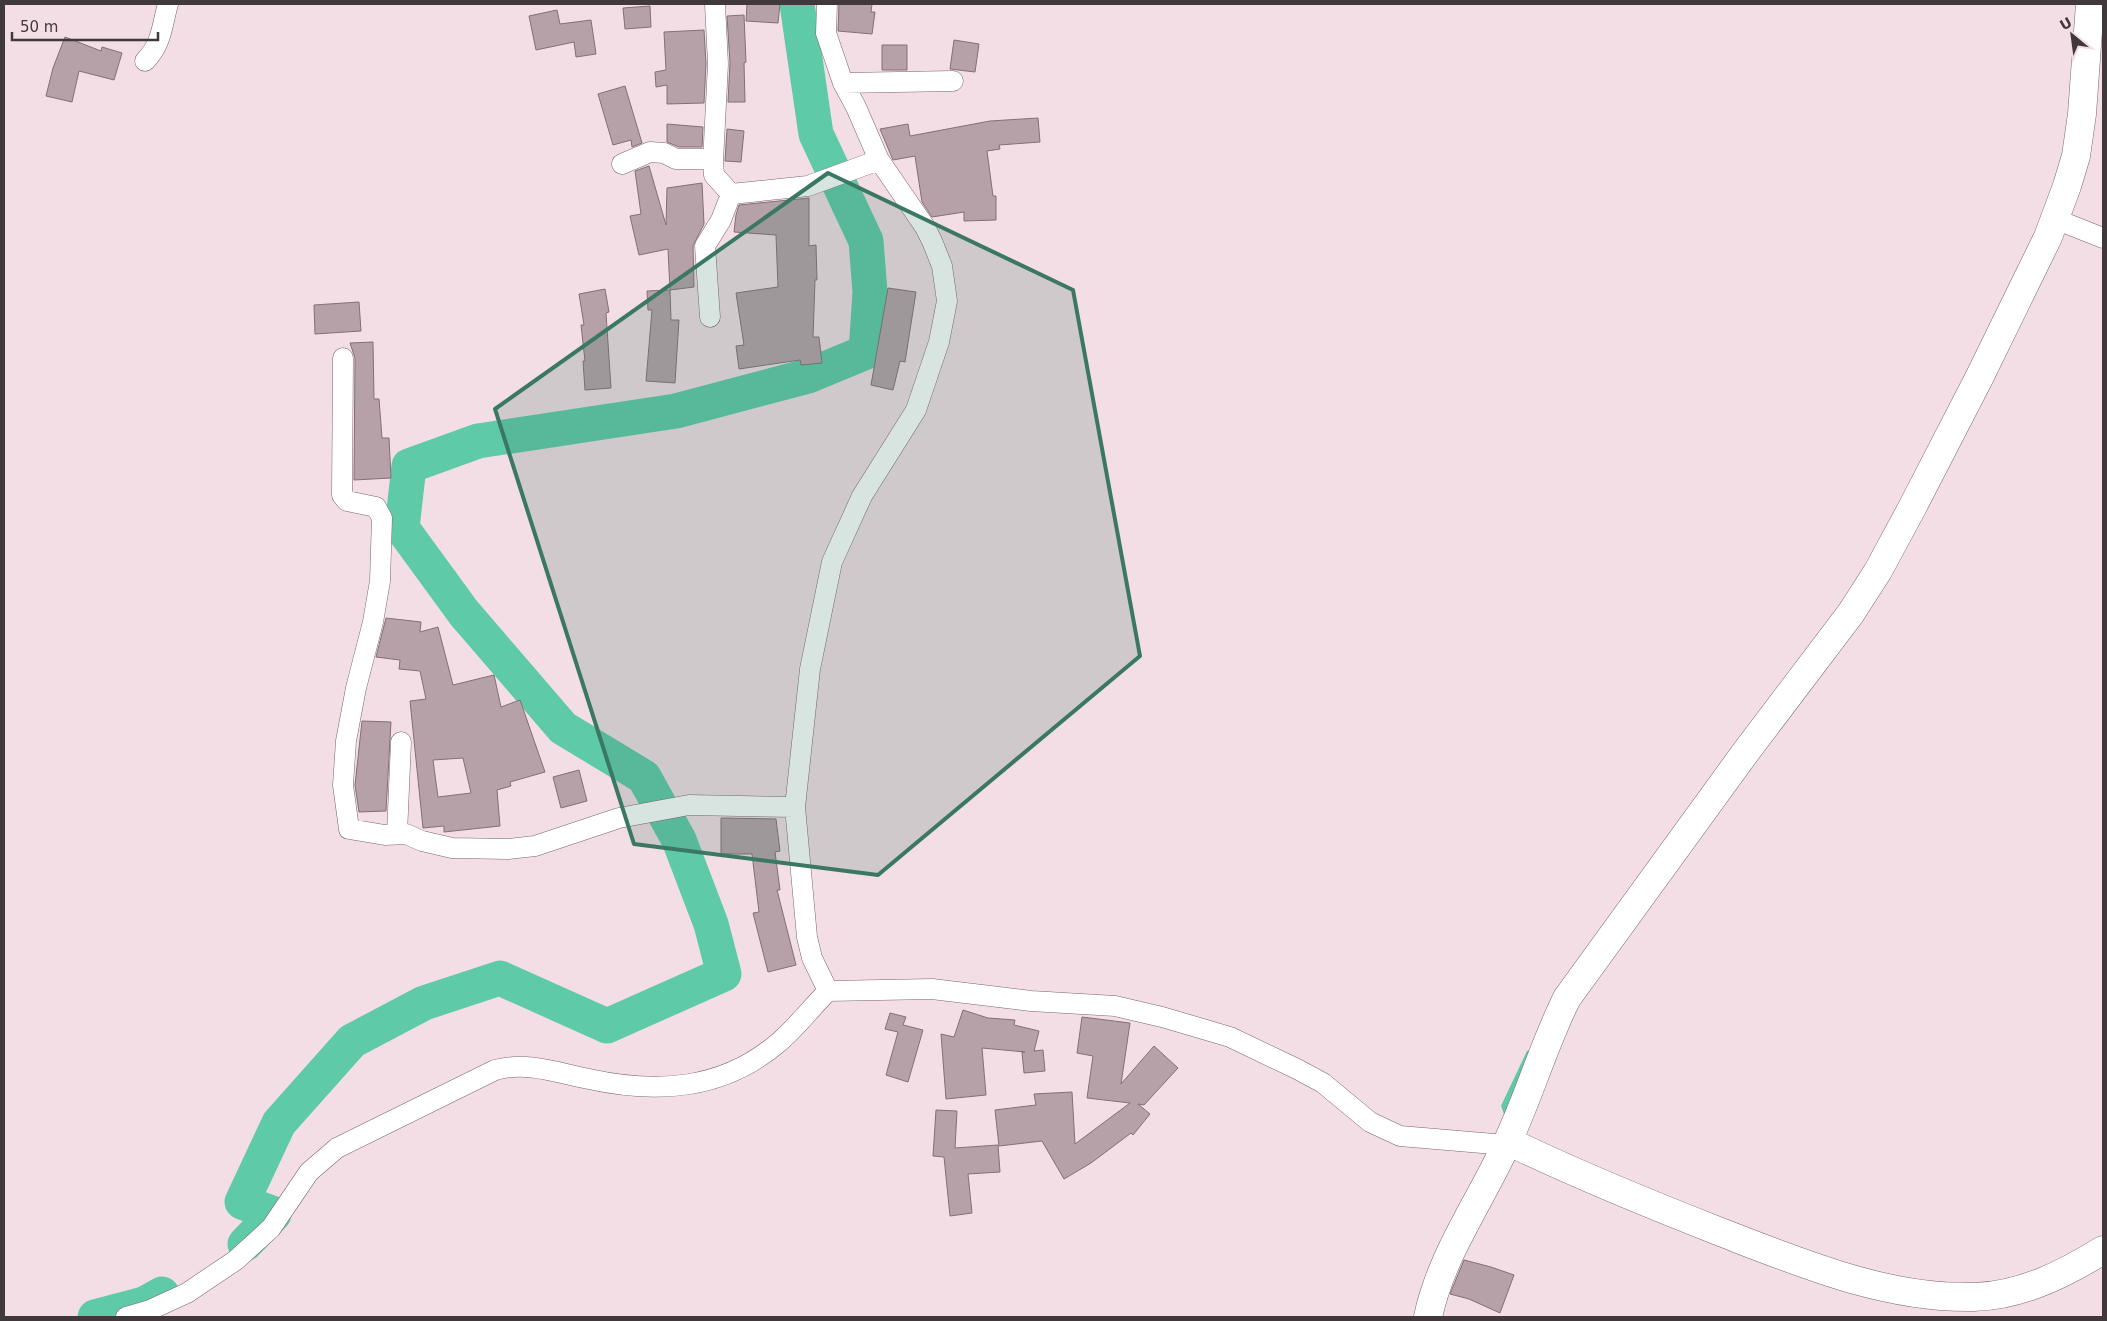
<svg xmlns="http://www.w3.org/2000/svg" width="2107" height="1321" font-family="'DejaVu Sans',sans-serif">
<rect width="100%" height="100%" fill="#f4dee6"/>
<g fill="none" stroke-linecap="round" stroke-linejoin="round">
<path stroke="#5fcaa8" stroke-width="5.5" d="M1508 1117 1504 1106 1529 1053"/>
<path stroke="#5fcaa8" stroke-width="35" d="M245 1244 274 1214 242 1202 279 1123 352 1041 424 1003 500 978 607 1026 724 974 711 924 679 840 644 777 563 728 464 613 402 528 409 466 478 441 676 411 808 376 866 352 870 292 866 241 816 134 797 4
M95 1317 144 1304 162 1294"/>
</g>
<path fill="#b7a1a9" stroke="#836f76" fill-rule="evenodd" d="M747 4H780L778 23 746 21Z
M839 4H872L871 12H875L872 34 838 31Z
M650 6 651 27 625 29 623 8Z
M557 10 560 24 591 20 596 54 576 57 574 42 536 50 529 16Z
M744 15 746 62 744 63 745 102H728L730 63 727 16Z
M704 30 706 64 704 103 667 104V85L656 87 655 72 666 70 664 32Z
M65 37 101 51 102 47 122 53 114 80 79 71 72 102 46 96 53 68Z
M954 40 979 44 975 72 950 69Z
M882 45H907V70H882Z
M625 86 642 143 632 147 631 140 613 145 598 94Z
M1038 118 1040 142 999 145 1000 149 987 151 993 196H996V220L964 221V212L932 217 922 202 915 156 893 160 880 129 908 124 910 136 990 121Z
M667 124 703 127 702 147H679L667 142Z
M727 129 744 131 741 162 725 161Z
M649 166 666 225 667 188 702 183 704 224 693 246 694 287 670 290 668 249 639 255 630 216 641 214 635 171Z
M809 198V246L816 245 817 280H815L813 337H819L822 363 801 365 800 360 739 369 736 346 744 345 736 293 778 287 776 235 734 232 736 215 739 205Z
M888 288 916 292 905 362 900 361 893 390 871 385Z
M605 289 609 312 606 313 611 388 585 390 583 361H585L581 325H584L579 294Z
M670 290 671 320H679L675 383 646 381 652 310H648L647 291Z
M359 302 361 331 315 334 314 305Z
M373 342 374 399H379L382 438H389L391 478 354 480 355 358 350 343Z
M386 618 421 622 420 632 438 627 453 685 494 675 501 707 520 700 545 772 510 782 511 786 497 790 500 826 444 832V826L423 828 410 701 426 699 420 671 399 669 400 660 376 657ZM463 758 471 793 438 797 433 760Z
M362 721 391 722 386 811 359 812 355 785Z
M579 770 587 801 561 808 553 777Z
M721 818 776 819 780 851 775 852 780 890H777L796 965 768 972 753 913 759 912 752 854H721Z
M963 1010 988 1018 1015 1020 1014 1025 1039 1031 1034 1051 1043 1050 1045 1071 1024 1073 1022 1052H1025L982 1048 986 1095 946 1099 941 1034 954 1037Z
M890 1013 906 1017 903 1025 923 1030 908 1082 886 1075 898 1032 885 1029Z
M1082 1017 1130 1023 1121 1084 1154 1046 1178 1068 1144 1105 1138 1104 1150 1114 1133 1135 1131 1133 1091 1163 1064 1179 1042 1141 999 1146 995 1110 1036 1105 1034 1094 1072 1092 1075 1144 1130 1103 1087 1098 1093 1056 1077 1053Z
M936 1110 957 1111 955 1148 998 1145 1000 1172 968 1174 972 1213 950 1216 944 1157 933 1156Z
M1464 1260 1491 1267 1514 1275 1500 1313 1469 1299 1450 1294Z"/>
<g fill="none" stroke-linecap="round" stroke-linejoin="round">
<g stroke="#7a666d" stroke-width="21">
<path id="street" d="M715 4 718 64 713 162 714 175 731 194 808 186 879 160
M145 61C162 44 162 25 168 4
M843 83 953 81
M622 164 650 152 664 153 676 159H713
M2055 219 2103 238
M710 317 705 246 721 220 731 194
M343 358 342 495 347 501 376 507 382 518 380 581 373 622 356 688 346 741 343 785 349 829 385 835 406 834 422 841 452 848 508 849 535 846 619 818 689 805 795 807
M397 834 401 742
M828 991 932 989 1031 1001 1115 1006 1162 1017 1230 1037 1297 1069 1323 1083 1370 1122 1400 1136 1506 1145
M126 1317 150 1310 187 1293 236 1260 271 1228 309 1172 337 1148 495 1070C527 1061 558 1073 589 1079 657 1094 723 1090 778 1043 796 1028 811 1008 828 991L812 958 807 937 795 807 810 669 832 562 862 496 916 410 939 342 947 301 942 266 932 241 925 227 879 160 856 107 843 83 826 33 827 4"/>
</g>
<g stroke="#7a666d" stroke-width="29">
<path id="secondary" d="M1506 1145 1518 1146C1585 1178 1654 1206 1723 1233 1803 1264 1887 1299 1974 1297 2021 1296 2064 1274 2103 1250
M1428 1317C1441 1255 1480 1202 1506 1145 1529 1097 1543 1046 1567 998L1745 753 1851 613 1878 571 1913 506 1979 378 2048 237 2067 186 2076 156 2082 114 2090 4"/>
</g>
<use href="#street" stroke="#fff" stroke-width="20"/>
<use href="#secondary" stroke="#fff" stroke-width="28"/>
</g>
<path fill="#3b7864" fill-opacity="0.2" stroke="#3b7864" stroke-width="4" stroke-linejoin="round" d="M828 173 1073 290 1140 656 878 875 634 844 495 409Z"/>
<rect width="2107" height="1321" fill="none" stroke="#41383b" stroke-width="10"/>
<g transform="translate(2072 35) rotate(331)" stroke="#f4dee6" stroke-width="4" paint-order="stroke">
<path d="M0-4L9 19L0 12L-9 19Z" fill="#41383b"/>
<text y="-8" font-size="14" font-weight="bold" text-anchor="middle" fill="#41383b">U</text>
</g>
<path d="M12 32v8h146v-8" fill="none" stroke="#41383b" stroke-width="2.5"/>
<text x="20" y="32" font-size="15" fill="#41383b" stroke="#f4dee6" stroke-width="4" paint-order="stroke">50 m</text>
</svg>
